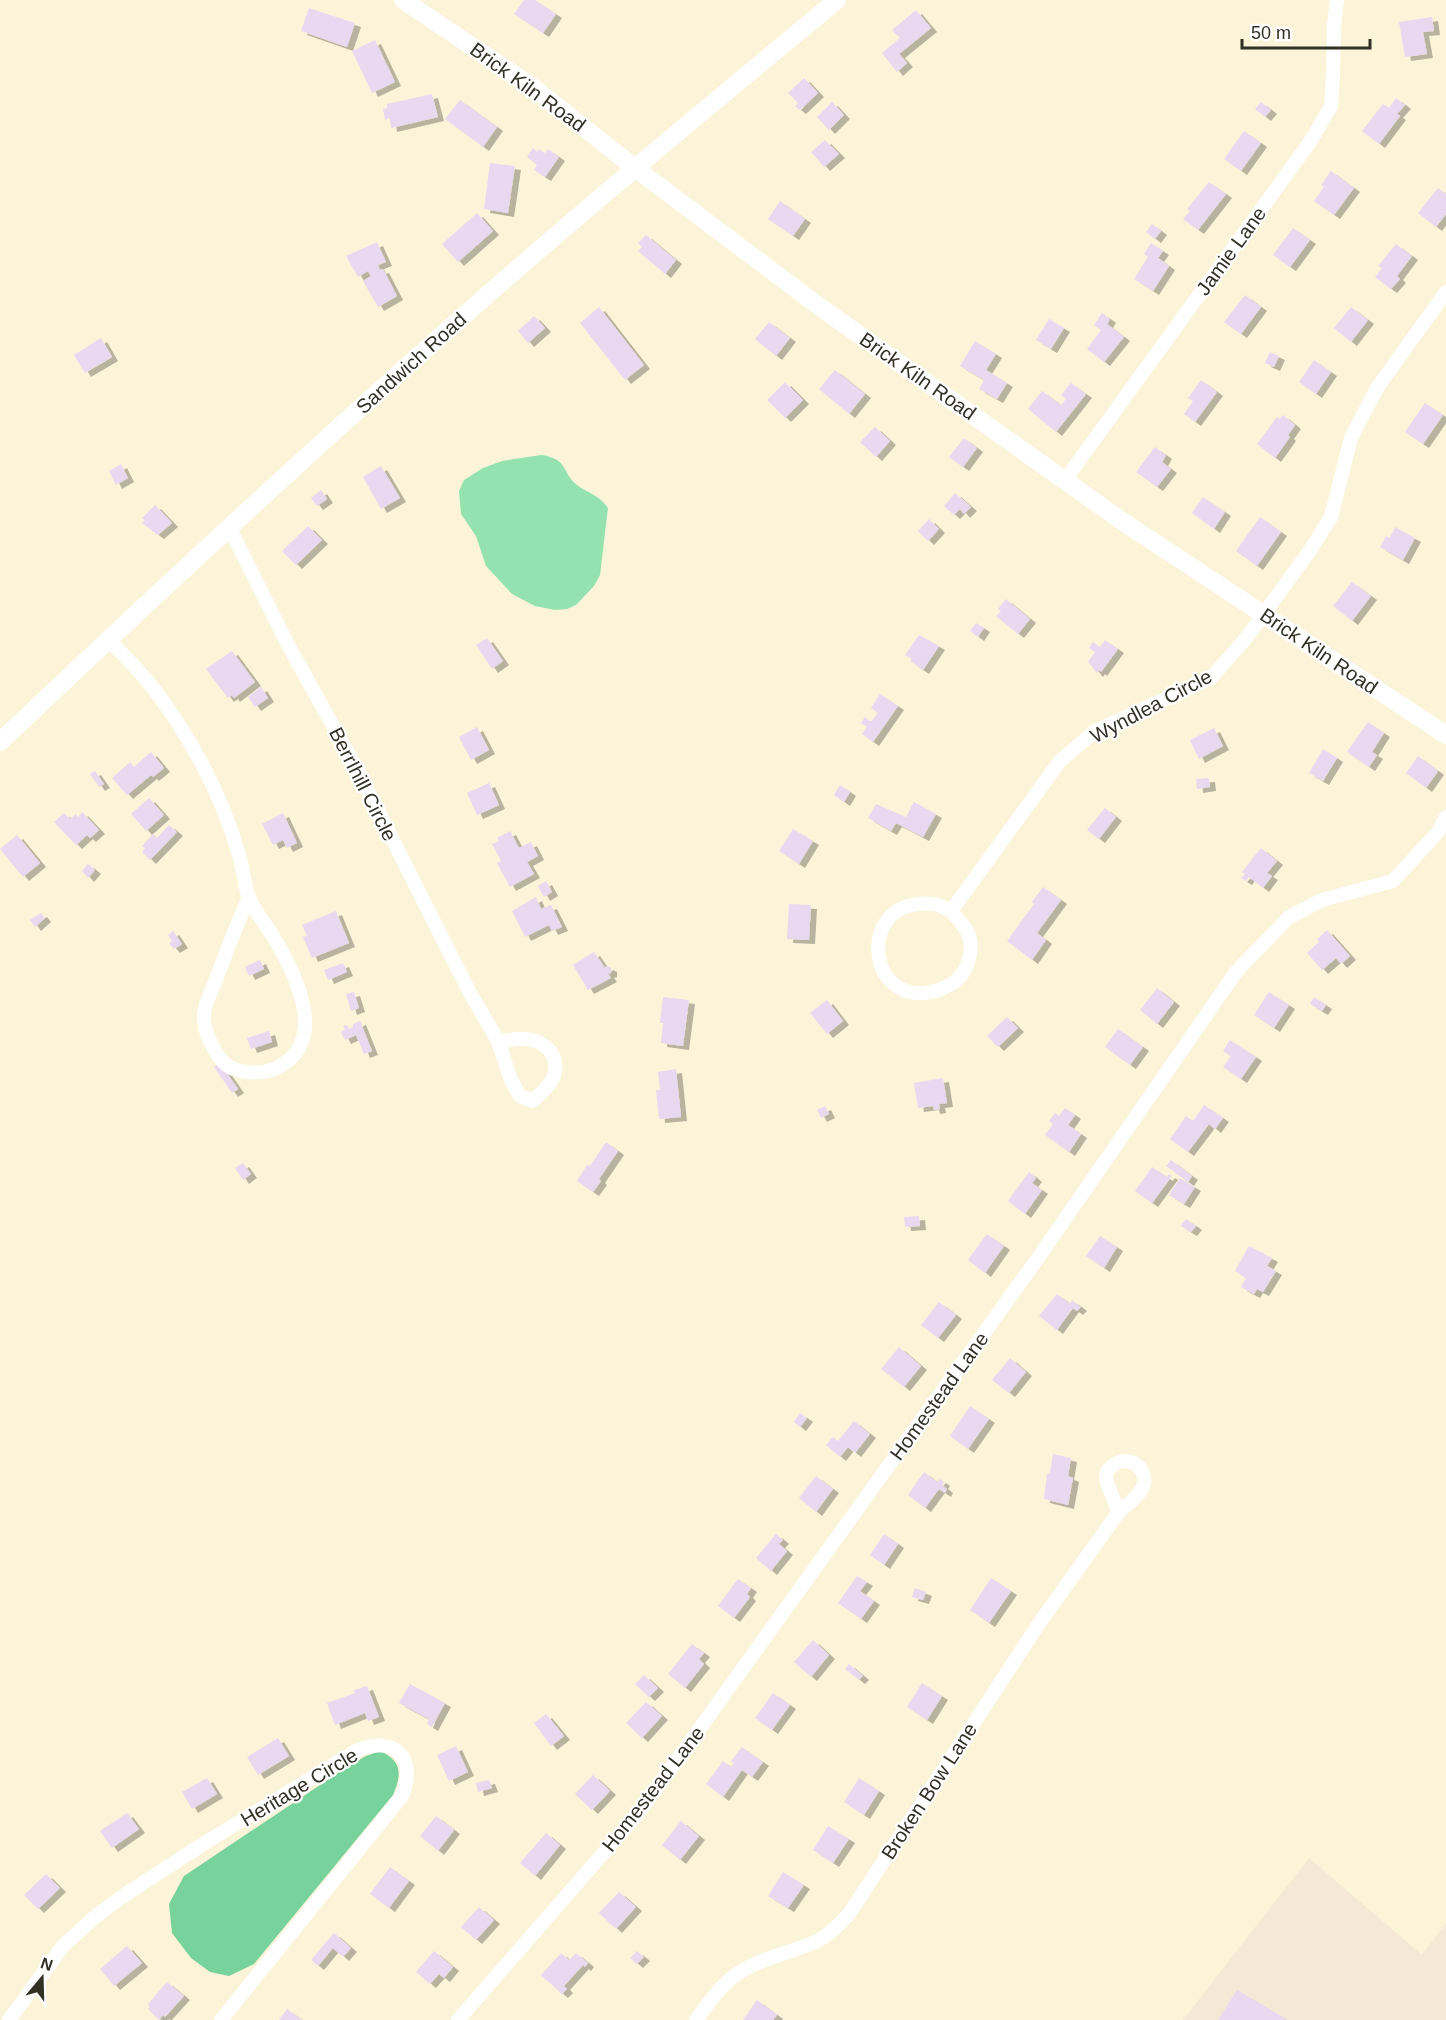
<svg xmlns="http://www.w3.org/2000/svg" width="1446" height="2020" font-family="Arial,sans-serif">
<defs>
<filter id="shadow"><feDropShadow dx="6" dy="4" stdDeviation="0" flood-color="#0004"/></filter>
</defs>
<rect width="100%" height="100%" fill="#fbf4d9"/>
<path fill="#f5e8d4" d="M1309 1858 1422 1955 1446 1923V2020H1183Z"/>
<path fill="#95e2b1" d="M541 455C569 459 561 472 577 485 589 494 598 494 608 508L600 575 594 586 576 605 567 609 555 610 535 606 512 594 486 566 476 536 461 514 459 491 464 480 483 468 502 461Z"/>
<path fill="#77d29b" d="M380 1751C402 1761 402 1774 393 1795L254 1964 229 1976 210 1972 191 1958 172 1933 169 1904 184 1876 350 1765 366 1756Z"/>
<path fill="#e8d9f1" filter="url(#shadow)" d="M524 0H535L556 14 543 33 514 14Z
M309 8 355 23 347 47 301 31Z
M916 10 931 28 899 54 907 63 897 72 882 53 900 38 892 30Z
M1432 17 1434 31 1423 32 1427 54 1405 57 1399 22Z
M375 40 395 82 372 93 352 51Z
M804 78 818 93 800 110 795 106 798 103 788 93Z
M432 94 438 117 391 128 390 118 385 120 383 109 387 108V104Z
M1396 98 1405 105 1397 114 1400 116 1379 144 1362 131 1383 104 1389 108Z
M460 100 497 127 483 147 445 119Z
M832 102 844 115 829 130 817 117Z
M1261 102 1271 110 1265 117 1255 109Z
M1244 131 1261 143 1241 171 1224 159Z
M825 140 839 154 824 167 811 152Z
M533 148 537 152 539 149 545 153 548 149 559 157 545 177 534 170 537 165 527 157Z
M490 163 515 166 508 213 484 209Z
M1331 171 1354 188 1334 215 1314 201 1324 187 1321 185Z
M1209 182 1226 194 1198 230 1183 219 1190 211 1187 209Z
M1438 188 1446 194V214L1436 227 1418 213Z
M780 201 805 219 793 236 768 219Z
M477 213 493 231 458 262 442 244Z
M1152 224 1161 231 1155 239 1146 232Z
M1293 228 1310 240 1290 267 1273 255Z
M646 235 676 260 665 274 638 251 642 247 638 243Z
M377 242 386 262 378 265 380 270 383 269 397 296 378 307 363 281 371 276 368 271 358 277 346 256Z
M1151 243 1163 251 1158 258 1169 266 1153 291 1134 279 1148 257 1144 254Z
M1396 244 1412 256 1397 276 1400 279 1391 289 1375 277 1382 268 1378 266Z
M1245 295 1261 307 1241 334 1224 322Z
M599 307 644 365 625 380 580 323Z
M1351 307 1368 320 1351 342 1334 328Z
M1102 313 1110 319 1107 324 1124 337 1104 362 1087 349 1101 330 1094 325Z
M534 316 545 328 528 343 518 331Z
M1049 319 1064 328 1051 349 1036 340Z
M769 322 790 338 776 356 755 339Z
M101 338 112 357 85 373 74 355Z
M975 341 996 354 986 370 1007 383 997 399 979 389 984 380 960 366Z
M1270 352 1279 356 1274 367 1265 363Z
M1314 360 1331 372 1316 394 1299 382Z
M835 370 865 394 849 414 819 389Z
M1201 380 1217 392 1195 422 1184 414 1193 401 1188 398Z
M785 382 803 400 785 418 767 400Z
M1071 383 1086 394 1056 432 1028 409 1042 391 1061 405 1066 399 1061 395Z
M1425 403 1443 415 1423 444 1405 432Z
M1283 415 1295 425 1288 435 1290 437 1275 458 1257 444 1277 417 1280 419Z
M875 427 890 441 876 457 860 442Z
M964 438 977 448 963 467 949 457Z
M1155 447 1166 455 1162 462 1171 469 1157 487 1136 472Z
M121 464 128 478 116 485 109 471Z
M381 466 400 498 381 509 363 477Z
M321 490 327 499 317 506 311 498Z
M955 493 971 507 964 514 960 509 954 515 944 506Z
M1203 497 1225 512 1214 529 1192 513Z
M155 505 172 523 158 535 142 523 145 521 142 518Z
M1260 517 1281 532 1257 566 1236 551Z
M929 519 939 529 928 541 918 531Z
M308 526 322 540 296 565 282 551Z
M1395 527 1415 538 1403 560 1380 547 1386 536 1390 538Z
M1352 582 1371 596 1352 621 1333 606Z
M1006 599 1030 619 1018 634 996 616 1001 611 998 609Z
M976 623 984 628 978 637 970 631Z
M919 635 939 646 923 670 910 661 912 659 905 655Z
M487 638 503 661 492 669 476 645Z
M1105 640 1118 649 1101 672 1099 670 1097 673 1088 662 1095 652 1089 648 1093 642 1100 647Z
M232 651 255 682 234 698 232 695 228 698 206 669Z
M261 687 268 698 255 707 248 697Z
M880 694 898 706 873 742 862 734 867 727 861 723 865 717 871 722 878 713 871 708Z
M1368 722 1384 733 1372 752 1377 755 1369 767 1347 752Z
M477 727 489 750 471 760 459 737Z
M1214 728 1223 746 1199 759 1190 740Z
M1323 749 1337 758 1323 781 1309 773Z
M151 752 164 768 153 777 151 775 127 795 112 778 130 762 134 767Z
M1418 756 1438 771 1426 788 1406 773Z
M95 771 104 784 99 787 90 774Z
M1209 778 1210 787 1197 789 1196 779Z
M489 783 499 805 477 815 467 793Z
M840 785 850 792 844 802 834 795Z
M149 798 164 815 146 831 131 814Z
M914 802 936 814 923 837 896 823 891 831 868 818 876 804 906 817Z
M1105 808 1116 817 1099 839 1087 830Z
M82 812 99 830 90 838 87 835 76 845 54 822 64 813 70 819 76 814 78 817Z
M283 813 297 843 287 848 283 840 273 845 262 824Z
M169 825 177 832 150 860 142 852 145 848 142 846 153 834 157 838Z
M793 829 813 841 799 864 779 851Z
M510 831 519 848 531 842 538 856 527 862 534 874 510 887 497 863 501 861 492 844 499 841 497 838Z
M17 835 40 863 23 877 0 849Z
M1261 848 1277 861 1267 873 1272 876 1263 888 1249 877 1246 881 1241 878 1245 874 1242 872Z
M88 864 95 870 88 878 82 871Z
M546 881 552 892 544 897 538 886Z
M1043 887 1061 900 1037 933 1046 940 1032 960 1007 941 1034 904 1032 902Z
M536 897 541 909 551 905 562 927 552 931 549 925 525 937 512 911Z
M789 904 811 905 809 940 787 939Z
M336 911 349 943 312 958 303 937 307 936 302 925Z
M41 913 45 918 35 927 30 920Z
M1327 930 1350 956 1341 964 1336 958 1322 970 1307 953 1319 942 1317 939Z
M173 931 182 944 174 949 169 943 172 941 168 935Z
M594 952 605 968 607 966 611 968V973L608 974 611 978 588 990 573 965Z
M260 960 264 969 249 976 245 967Z
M343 963 347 972 328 980 324 970Z
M1157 988 1174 1002 1157 1024 1140 1010Z
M354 992 359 1008 351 1011 346 994Z
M1269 992 1289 1005 1274 1028 1254 1015Z
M663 997 689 1000 683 1046 661 1043 663 1023H660Z
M1314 997 1326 1005 1322 1011 1310 1004Z
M827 1000 843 1021 827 1034 810 1013Z
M1007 1017 1018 1028 998 1047 987 1036Z
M360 1021 372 1051 364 1054 356 1035 345 1040 341 1032 345 1030 343 1026 347 1025 349 1029 353 1027V1024Z
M1118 1029 1143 1047 1130 1065 1105 1047Z
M269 1031 272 1042 251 1049 247 1038Z
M1230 1040 1256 1057 1241 1079 1223 1067 1231 1056 1223 1051Z
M220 1063 238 1089 232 1093 214 1067Z
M676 1069 681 1117 659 1119 656 1090H660L658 1072Z
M943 1078 947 1103 939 1104 940 1109 934 1110 933 1106 918 1108 914 1083Z
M1204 1105 1223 1118 1215 1129 1209 1124 1188 1152 1170 1139 1186 1116 1193 1121Z
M825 1106 829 1114 821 1118 817 1110Z
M1065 1108 1075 1115 1068 1125 1081 1134 1069 1152 1045 1135 1053 1124 1049 1121 1055 1113 1059 1116Z
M606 1142 618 1151 599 1179 601 1181 593 1192 577 1181 587 1165 590 1166Z
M1171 1160 1192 1176 1188 1182 1166 1166Z
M243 1163 251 1174 243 1180 235 1168Z
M1152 1167 1167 1177 1169 1174 1172 1176 1152 1203 1135 1191Z
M1029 1172 1036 1178 1032 1183 1042 1190 1025 1214 1008 1201Z
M1180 1178 1195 1187 1184 1204 1169 1195Z
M919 1216 920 1226 905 1227 904 1217Z
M1186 1219 1196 1226 1191 1232 1181 1226Z
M987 1234 1004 1246 985 1273 968 1260Z
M1100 1236 1117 1247 1104 1268 1086 1256Z
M1249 1246 1272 1258 1267 1266 1276 1271 1263 1292 1257 1289 1254 1294 1241 1287 1246 1278 1235 1271Z
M1057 1294 1070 1304 1072 1300 1081 1307 1077 1311 1073 1308 1057 1330 1039 1316Z
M939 1302 956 1315 938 1338 921 1325Z
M899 1347 921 1366 904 1387 881 1369Z
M1010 1358 1026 1372 1009 1393 992 1380Z
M970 1406 989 1419 968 1449 950 1436Z
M800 1413 807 1418 800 1427 794 1422Z
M854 1421 870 1434 855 1453 848 1447 840 1457 826 1445 833 1437 838 1441Z
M1053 1454 1071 1458 1068 1476 1073 1478 1068 1505 1044 1499 1047 1474 1050 1473Z
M924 1472 937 1482 940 1479 944 1482 942 1485 947 1489 945 1493 939 1489 925 1508 908 1495Z
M816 1476 833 1489 816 1512 799 1498Z
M776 1534 783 1540 779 1544 787 1551 771 1571 756 1558Z
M884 1534 898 1544 884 1565 870 1555Z
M857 1576 867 1582 860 1591 874 1601 861 1619 838 1603Z
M991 1578 1011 1591 989 1623 970 1610Z
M738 1579 751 1588 747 1594 750 1597 734 1618 718 1606Z
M915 1588 926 1592 923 1600 912 1597Z
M813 1640 829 1655 811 1677 794 1662Z
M692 1644 704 1653 699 1659 704 1664 685 1688 668 1674Z
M849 1664 863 1676 859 1680 845 1669Z
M644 1675 658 1688 649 1697 635 1684Z
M922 1683 942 1696 927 1720 907 1707Z
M410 1684 445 1703 432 1727 427 1724 429 1719 399 1703Z
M367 1686 379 1717 368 1721 365 1713 335 1725 327 1703 355 1693 354 1690Z
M773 1693 790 1705 772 1730 755 1718Z
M646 1702 662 1716 642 1738 626 1723Z
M546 1714 564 1736 551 1746 534 1723Z
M278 1738 289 1756 258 1775 247 1757Z
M456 1746 468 1772 449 1781 437 1755Z
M742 1747 763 1762 752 1777 742 1770 723 1797 706 1784 723 1761 731 1767 734 1763 731 1761Z
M593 1775 610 1791 592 1810 575 1794Z
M207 1778 217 1794 192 1809 182 1792Z
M859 1778 879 1791 864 1815 844 1802Z
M489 1780 492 1788 478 1792 476 1783Z
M127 1813 139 1829 112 1848 100 1831Z
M436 1816 454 1830 438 1851 420 1836Z
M681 1821 699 1836 680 1860 662 1845Z
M828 1826 849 1839 833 1863 813 1850Z
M546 1833 560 1845 535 1876 520 1863Z
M390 1867 409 1881 389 1908 370 1894Z
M783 1872 804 1885 788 1908 768 1896Z
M46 1874 60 1888 38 1909 24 1895Z
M619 1892 636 1907 616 1929 599 1913Z
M479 1907 494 1920 476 1940 461 1927Z
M334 1933 351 1948 343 1957 333 1948 318 1966 311 1960Z
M127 1946 142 1963 114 1986 100 1969Z
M434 1951 453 1967 444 1978 439 1974 430 1984 416 1972Z
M637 1951 644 1957 637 1964 630 1958Z
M561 1953 569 1960 576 1953 588 1963 585 1967 583 1965 564 1986 567 1989 562 1994 541 1975Z
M167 1982 184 1996 165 2017 163 2015 159 2020 148 2009 150 2007 148 2004Z
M1237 1990 1288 2020H1218Z
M757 2000 777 2015 773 2020H743Z
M287 2009 302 2020H279Z"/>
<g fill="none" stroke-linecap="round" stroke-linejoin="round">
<path stroke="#fff" stroke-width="14" d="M1065 480 1310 142 1331 106 1333 75 1334 25 1337 0
M229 527 287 643 358 771 469 991 498 1041 511 1080 520 1096 533 1101C540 1094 551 1085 554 1075 560 1055 545 1041 526 1039 517 1038 507 1041 498 1041
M108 639C121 653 134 665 146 679 187 730 221 792 239 855 243 868 244 882 248 895 253 910 266 924 274 938 294 971 328 1037 282 1065 268 1074 250 1074 234 1069 218 1064 203 1032 204 1016 204 1003 213 989 217 977 227 950 237 924 249 897
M951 911C957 918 964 925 968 933 974 947 969 969 957 980 953 984 946 986 941 989 936 992 930 992 924 993 870 998 861 915 912 905 927 902 937 903 951 911L1060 761 1095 731 1211 678 1247 637 1311 549 1331 517 1351 438 1377 388 1446 292
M1122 1461C1131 1461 1138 1463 1142 1471 1152 1489 1130 1501 1118 1513 1116 1493 1090 1472 1122 1461Z
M9 2020 63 1946 96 1916 129 1892 208 1841 358 1750C396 1735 417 1759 402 1796L221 2020
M458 2020 641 1810 1038 1258 1236 972 1289 917 1322 900 1393 881 1438 832 1446 817
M696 2020C709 2003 721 1984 740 1972 763 1957 792 1953 817 1941 830 1935 839 1924 849 1914L1038 1625 1118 1513"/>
<path stroke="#fff" stroke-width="18" d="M403 0 534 88 635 168 820 307 1122 521 1446 735
M0 742C154 596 309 452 468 312 589 205 713 103 837 0"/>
</g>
<g text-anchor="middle" stroke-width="4.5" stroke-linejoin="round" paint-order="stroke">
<g font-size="20" fill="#322f24" stroke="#fff">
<text transform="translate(528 87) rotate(36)" y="7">Brick Kiln Road</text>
<text transform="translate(1231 251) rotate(-54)" y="7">Jamie Lane</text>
<text transform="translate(411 363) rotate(-42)" y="7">Sandwich Road</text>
<text transform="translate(918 376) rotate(35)" y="7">Brick Kiln Road</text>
<text transform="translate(1319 651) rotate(34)" y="7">Brick Kiln Road</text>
<text transform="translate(1151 706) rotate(-28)" y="7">Wyndlea Circle</text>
<text transform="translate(363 784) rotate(63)" y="7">BerrIhill Circle</text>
<text transform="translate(939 1396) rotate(-54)" y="7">Homestead Lane</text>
<text transform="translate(299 1787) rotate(-31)" y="7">Heritage Circle</text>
<text transform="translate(653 1789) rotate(-52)" y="7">Homestead Lane</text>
<text transform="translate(929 1791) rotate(-57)" y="7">Broken Bow Lane</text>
</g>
</g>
<g transform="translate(42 1978) rotate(19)" stroke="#ffffff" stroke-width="4.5" paint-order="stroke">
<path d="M0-4.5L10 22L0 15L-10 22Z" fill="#322f24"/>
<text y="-9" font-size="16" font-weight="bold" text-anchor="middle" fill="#322f24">N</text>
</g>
<path d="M1242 39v9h128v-9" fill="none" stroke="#322f24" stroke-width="3"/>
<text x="1251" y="39" font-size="18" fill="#322f24" stroke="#ffffff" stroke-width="4.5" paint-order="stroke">50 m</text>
</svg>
